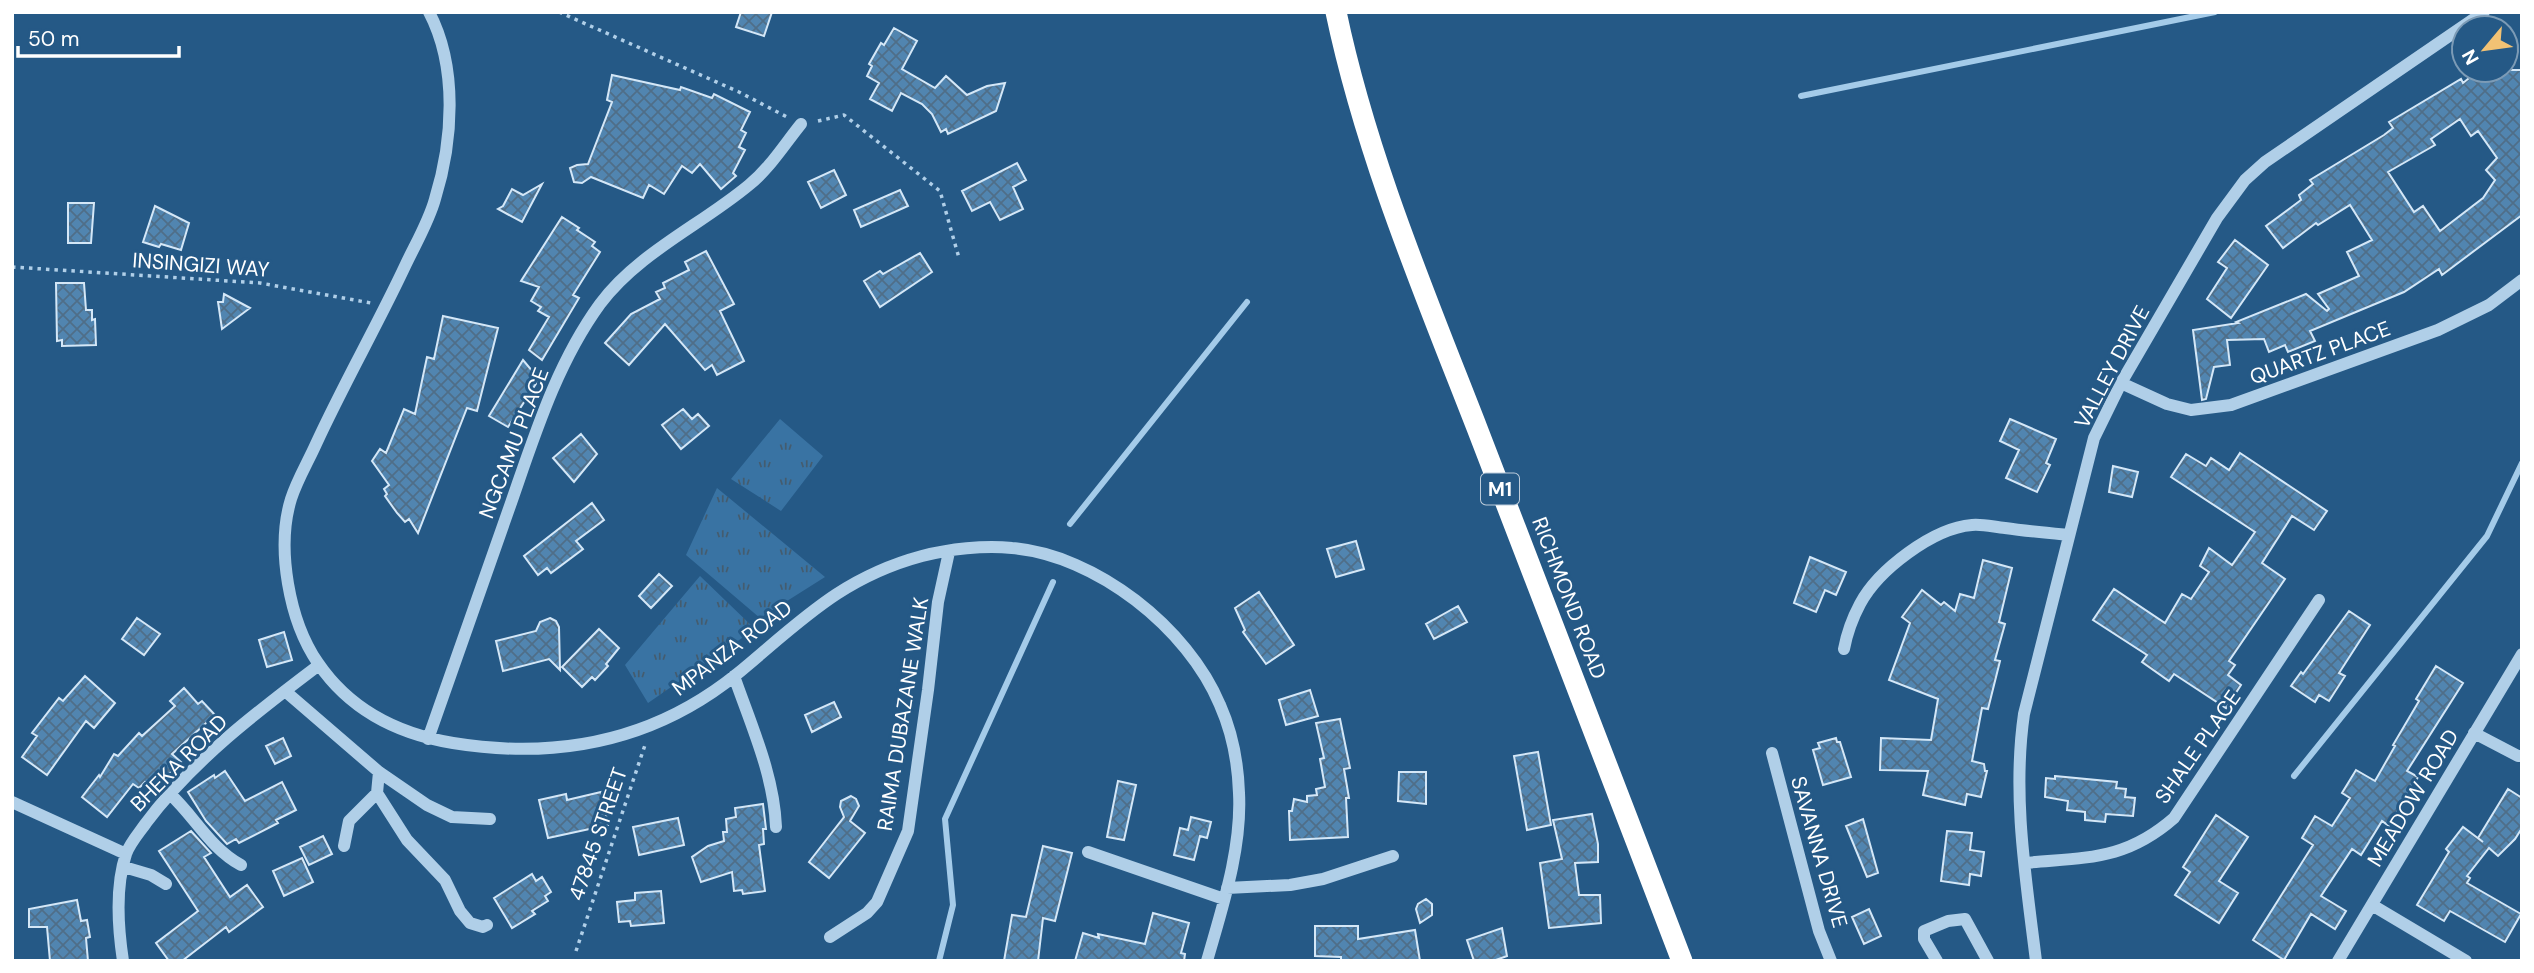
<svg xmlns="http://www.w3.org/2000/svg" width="2534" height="973" font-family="'DM Sans',sans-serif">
<defs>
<pattern id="grass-tufts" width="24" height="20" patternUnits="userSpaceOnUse" patternTransform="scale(1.75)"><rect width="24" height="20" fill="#3973a3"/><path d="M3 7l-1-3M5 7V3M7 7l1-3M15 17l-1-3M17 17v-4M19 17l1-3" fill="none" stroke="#445c6f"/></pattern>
<pattern id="building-cross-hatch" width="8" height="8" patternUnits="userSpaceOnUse" patternTransform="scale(1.75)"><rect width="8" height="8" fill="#5185b0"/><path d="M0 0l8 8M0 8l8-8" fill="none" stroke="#4f6e88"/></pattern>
</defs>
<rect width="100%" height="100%" fill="#255986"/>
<path fill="url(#grass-tufts)" d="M780 419 823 456 781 511 731 479Z
M717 488 825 577 760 618 686 555Z
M700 576 755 629 648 703 625 665Z"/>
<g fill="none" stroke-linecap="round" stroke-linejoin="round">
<path stroke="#a4cbe9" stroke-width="6" d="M1801 96 2215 12
M1070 524 1247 302
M2294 776 2487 536 2522 463
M939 961 953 905 945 819 1053 582"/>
</g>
<path fill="url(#building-cross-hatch)" stroke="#d4e7f7" stroke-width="2" fill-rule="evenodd" d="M741 12H772L764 36 736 27Z
M894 28 917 41 902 69 935 88 946 76 967 95 987 86 1005 83 996 111 948 134 946 129 941 132 932 114 922 104 901 93 892 111 870 99 879 83 867 76 872 66 869 64 881 43 884 45Z
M2479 70H2522V215L2442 275 2439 269 2404 292 2310 331 2315 341 2288 352 2285 345 2269 352 2264 339 2227 340 2230 365 2214 367 2206 399 2202 400 2193 330 2238 323 2236 322 2306 294 2327 311 2329 309 2318 294 2359 276 2347 252 2372 240 2350 205 2318 225 2316 223 2283 248 2266 226 2301 200 2299 195 2313 184 2310 180 2384 135 2393 128 2389 122 2461 79 2463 83ZM2460 119 2471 136 2478 131 2497 158 2486 170 2495 180 2483 198 2440 231 2423 206 2414 212 2388 172 2435 145 2431 139Z
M612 75 680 90 681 87 712 98 714 94 750 112 741 130 746 133 739 147 745 150 733 173 736 176 721 189 700 164 692 173 682 166 664 194 649 185 643 198 591 177 582 183 574 182 570 168 577 165 588 164 612 102 607 100Z
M1017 163 1026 180 1013 187 1023 209 1000 220 990 202 972 211 962 191Z
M834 170 846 195 821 208 808 182Z
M542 184 522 222 498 209 503 206 512 189 523 195Z
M900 190 908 206 861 227 854 210Z
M68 203H94L91 243H68Z
M155 206 189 223 181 250 161 244 159 247 143 242Z
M562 217 579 228 577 230 595 242 592 246 600 252 573 295 579 298 542 360 529 350 549 317 538 311 541 307 531 301 539 287 521 281Z
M2235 240 2268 265 2231 318 2207 299 2227 268 2218 262Z
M706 251 734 304 720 311 744 361 717 375 712 365 705 370 665 324 629 365 605 343 631 314 660 299 656 292 665 288 663 283 689 270 685 262Z
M920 253 932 272 880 307 864 281 880 271 883 274Z
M56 283H84L86 310H92V320L95 319 96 345 62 346V340L57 341Z
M224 294 250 308 222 329 218 302H223Z
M443 316 498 328 477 411 467 408 418 533 409 519 405 522 397 513 385 496 387 494 384 489 389 485 372 461 380 449 386 453 404 409 415 414 427 357 434 359Z
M523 360 539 379 508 427 489 416Z
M683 409 692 419 698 414 709 426 681 449 662 425Z
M2010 419 2056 439 2046 463 2050 465 2037 492 2006 478 2019 450 2000 441Z
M581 434 597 454 574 482 553 458Z
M2240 453 2327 511 2314 530 2292 516 2262 563 2285 579 2229 661 2235 665 2228 675 2241 685 2226 708 2174 674 2169 681 2142 662 2147 655 2093 620 2114 589 2165 623 2182 594 2191 599 2209 572 2200 566 2209 548 2232 565 2255 532 2171 477 2186 454 2206 466 2211 458 2229 470Z
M2113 466 2138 472 2132 497 2109 492Z
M592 503 604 520 576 541 583 549 551 573 547 568 538 575 524 556Z
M1356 541 1364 569 1336 577 1327 549Z
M1810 557 1846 572 1836 595 1825 590 1816 612 1794 603Z
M1983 560 2012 568 1999 622 2005 624 1995 660 2000 661 1988 709 1982 708 1972 761 1984 764 1985 771H1987L1981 797 1967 794 1965 805 1923 795 1928 771 1880 770 1881 738 1931 740 1938 699 1889 680 1910 623 1902 617 1922 590 1941 605 1944 602 1955 611 1960 594 1974 598Z
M659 574 672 586 651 608 639 596Z
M1259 592 1294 645 1266 664 1243 632 1245 630 1235 608Z
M1458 606 1467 622 1434 639 1426 624Z
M2349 611 2370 625 2339 673 2345 676 2329 701 2319 695 2315 702 2291 686 2301 672 2303 674Z
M137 618 160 634 144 655 122 639Z
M550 618 556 621 559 627 560 670 549 659 503 671 496 641 536 631 540 622Z
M599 629 619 648 606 664 608 666 595 680 592 677 582 687 562 667Z
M284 632 292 660 267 667 259 640Z
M2436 666 2463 683 2407 771 2418 777 2389 826 2382 821 2361 855 2352 849 2321 896 2346 911 2335 929 2311 914 2284 960 2253 940 2313 845 2302 838 2315 816 2332 826 2350 798 2342 793 2356 770 2375 781 2395 746 2393 745 2419 701 2416 699Z
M85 676 115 703 94 728 86 721 47 775 22 757 37 736 32 733 59 698 63 701Z
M184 688 198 704 202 701 215 715 172 754 181 762 164 779 158 774 148 784 145 782 139 788 133 784 107 817 82 797 99 775 100 777 114 754 118 756 139 733 142 736 175 706 170 701Z
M1310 690 1318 716 1286 725 1279 700Z
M834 702 841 717 812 732 805 715Z
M1340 719 1350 768 1344 769 1349 798H1346L1348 837 1290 840 1289 811H1292L1294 799 1307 802V796L1317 795 1316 789 1325 787 1320 759 1324 758 1316 723Z
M283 738 291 756 275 764 266 746Z
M1836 738 1837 742H1840L1851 777 1823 785 1813 750 1820 748 1818 743Z
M1538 752 1551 825 1527 830 1514 756Z
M225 771 245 801 282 782 296 810 276 820 278 823 239 843 236 839 227 844 206 821 188 792 214 775 215 778Z
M1399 772H1426V804L1398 801Z
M2055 776 2117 782 2116 788 2126 789 2125 797 2135 798 2133 816 2106 814 2105 822 2085 820V812L2067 810 2068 801 2045 797 2046 778 2055 779Z
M1118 781 1136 785 1124 840 1107 837Z
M2508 789 2522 798V828L2515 839 2498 856 2489 848 2467 876 2470 878 2467 883 2521 914 2505 942 2450 911 2444 921 2417 905 2449 852 2446 849 2463 827 2483 842 2478 838Z
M601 792 608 825 548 838 539 800 566 794 567 800Z
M851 796 856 799 859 806 850 821 865 833 829 878 809 862 844 817 840 807 841 801Z
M763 804 766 829H763L764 844 759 845 765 891 743 894 742 890 734 891 732 872 701 882 692 857 708 846 724 841 723 832H727L726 819 736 817 735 808Z
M1592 814 1598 844V862L1575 863 1579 895H1600L1601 923 1549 928 1540 863 1562 859 1553 820Z
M2216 815 2248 837 2219 881 2238 893 2219 923 2175 895 2190 872 2183 867Z
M1191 817 1211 822 1207 838 1200 836 1194 860 1174 855 1180 828 1188 830Z
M678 818 684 845 639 855 633 827Z
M1863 819 1878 873 1867 877 1846 826Z
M191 831 211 853 204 857 230 897 247 885 263 907 229 932 226 927 182 961H169L156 943 198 911 159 851Z
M1947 831 1972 833 1970 850 1984 852 1981 876 1970 874 1969 885 1941 881Z
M323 836 332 854 309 865 300 847Z
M1043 846 1072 853 1055 921 1043 918 1038 961H1004L1012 915 1026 917Z
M302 858 313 882 284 896 273 871Z
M532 874 536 881 542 877 551 892 545 896 548 901 532 911 535 914 512 928 494 898Z
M661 891 664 923 631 926 630 921 619 922 617 902 635 900V893Z
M1426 899 1432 904V915L1420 923 1416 909 1418 904Z
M77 900 81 921 87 920 90 937 86 938 88 961H50L47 927H29V909Z
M1869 909 1881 936 1864 944 1852 917Z
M1153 913 1189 923 1181 953 1185 954 1184 961H1075L1083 933 1099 938 1098 934 1145 944Z
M1315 926H1358V939L1415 930 1420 961H1341V957L1315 956Z
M1502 928 1507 956 1493 961H1474L1467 940Z"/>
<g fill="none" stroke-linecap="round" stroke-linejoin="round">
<path stroke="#b0cfe8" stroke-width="3.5" stroke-dasharray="3.5 5" stroke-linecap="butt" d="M559 12 739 92 787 117
M818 121 844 115 940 191 959 258
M12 267 260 283 371 303
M576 951 645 745"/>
<path stroke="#b0cfe8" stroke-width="12" d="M429 12C458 67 453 141 435 199 429 221 416 243 406 264 378 324 344 383 316 444 308 462 297 480 291 499 276 548 289 621 318 663 350 710 398 734 453 743 558 760 654 741 737 674 799 623 840 578 922 556 949 549 984 545 1012 548 1096 555 1188 628 1220 705 1232 732 1238 763 1239 793 1242 849 1222 908 1207 961
M2121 383 2167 404 2191 410 2231 405 2438 330 2489 305 2522 280
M1844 649C1847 633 1852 619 1860 604 1878 570 1933 528 1972 525 1983 524 1994 527 2005 528 2026 531 2048 533 2069 535
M734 676C751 725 774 775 776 827
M285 691 379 772 427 805 452 817 490 819
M2474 733 2518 756H2522
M428 739C456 660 484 581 511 503 535 434 557 363 600 304 638 253 701 225 749 185 770 168 784 145 801 124
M1772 753 1819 931 1831 961
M377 793 407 840 445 880 460 911 470 923 483 927 487 925
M170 794C195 817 210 848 241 865
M12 802 126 854
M344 846 349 821 377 793 379 772
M1088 852 1224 899
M2025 863C2086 857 2125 861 2174 818L2319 600
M124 867 151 875 166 884
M1227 888 1290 885 1323 879 1393 856
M2372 905 2466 961
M830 937 867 913 877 902 908 831 928 690 938 602 949 552
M123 961C118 928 115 887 126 854 130 843 139 833 146 823 192 761 258 711 319 665
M1937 961 1924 939V931L1948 921 1965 919 1988 961
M2036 961C2026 879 2012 796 2024 714L2094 438 2121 383 2217 218 2245 180 2265 162 2484 12
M2338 961 2522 654"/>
<path stroke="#fff" stroke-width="21" d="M1336 12C1366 155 1424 292 1477 428 1545 605 1614 783 1682 961"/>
</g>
<g text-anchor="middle" stroke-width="6" stroke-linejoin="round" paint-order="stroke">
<rect fill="#255986" stroke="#becddb" stroke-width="2" x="1481" y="473.5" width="38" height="31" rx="5"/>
<g font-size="19" font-weight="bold" fill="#fff">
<text x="1500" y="496">M1</text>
</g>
<g font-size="21" fill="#fff" stroke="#255986">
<text transform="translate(201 265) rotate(4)" y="7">INSINGIZI WAY</text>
<text transform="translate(2320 353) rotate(-20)" y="7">QUARTZ PLACE</text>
<text transform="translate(2112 367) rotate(-62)" y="7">VALLEY DRIVE</text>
<text transform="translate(514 443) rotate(-69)" y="7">NGCAMU PLACE</text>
<text transform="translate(1569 598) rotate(69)" y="7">RICHMOND ROAD</text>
<text transform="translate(732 648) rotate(-37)" y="7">MPANZA ROAD</text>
<text transform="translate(903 714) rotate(-81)" y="7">RAIMA DUBAZANE WALK</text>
<text transform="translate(2198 747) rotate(-55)" y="7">SHALE PLACE</text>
<text transform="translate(179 763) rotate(-45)" y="7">BHEKA ROAD</text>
<text transform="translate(2413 798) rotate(-59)" y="7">MEADOW ROAD</text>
<text transform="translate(598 834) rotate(-71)" y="7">47845 STREET</text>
<text transform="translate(1819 852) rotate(74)" y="7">SAVANNA DRIVE</text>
</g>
</g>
<rect width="2534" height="973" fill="none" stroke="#ffffff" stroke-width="28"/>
<g transform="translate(2485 49) rotate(241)"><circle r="33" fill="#255986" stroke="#7c9bb6" stroke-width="2"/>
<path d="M0-5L12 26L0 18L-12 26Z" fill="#f2c274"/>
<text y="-10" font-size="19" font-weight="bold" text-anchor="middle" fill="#ffffff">N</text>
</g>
<path d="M18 46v10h161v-10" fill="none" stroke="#ffffff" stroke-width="3.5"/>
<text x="28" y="46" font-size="21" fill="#ffffff" stroke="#255986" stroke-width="5" paint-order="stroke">50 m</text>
</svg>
